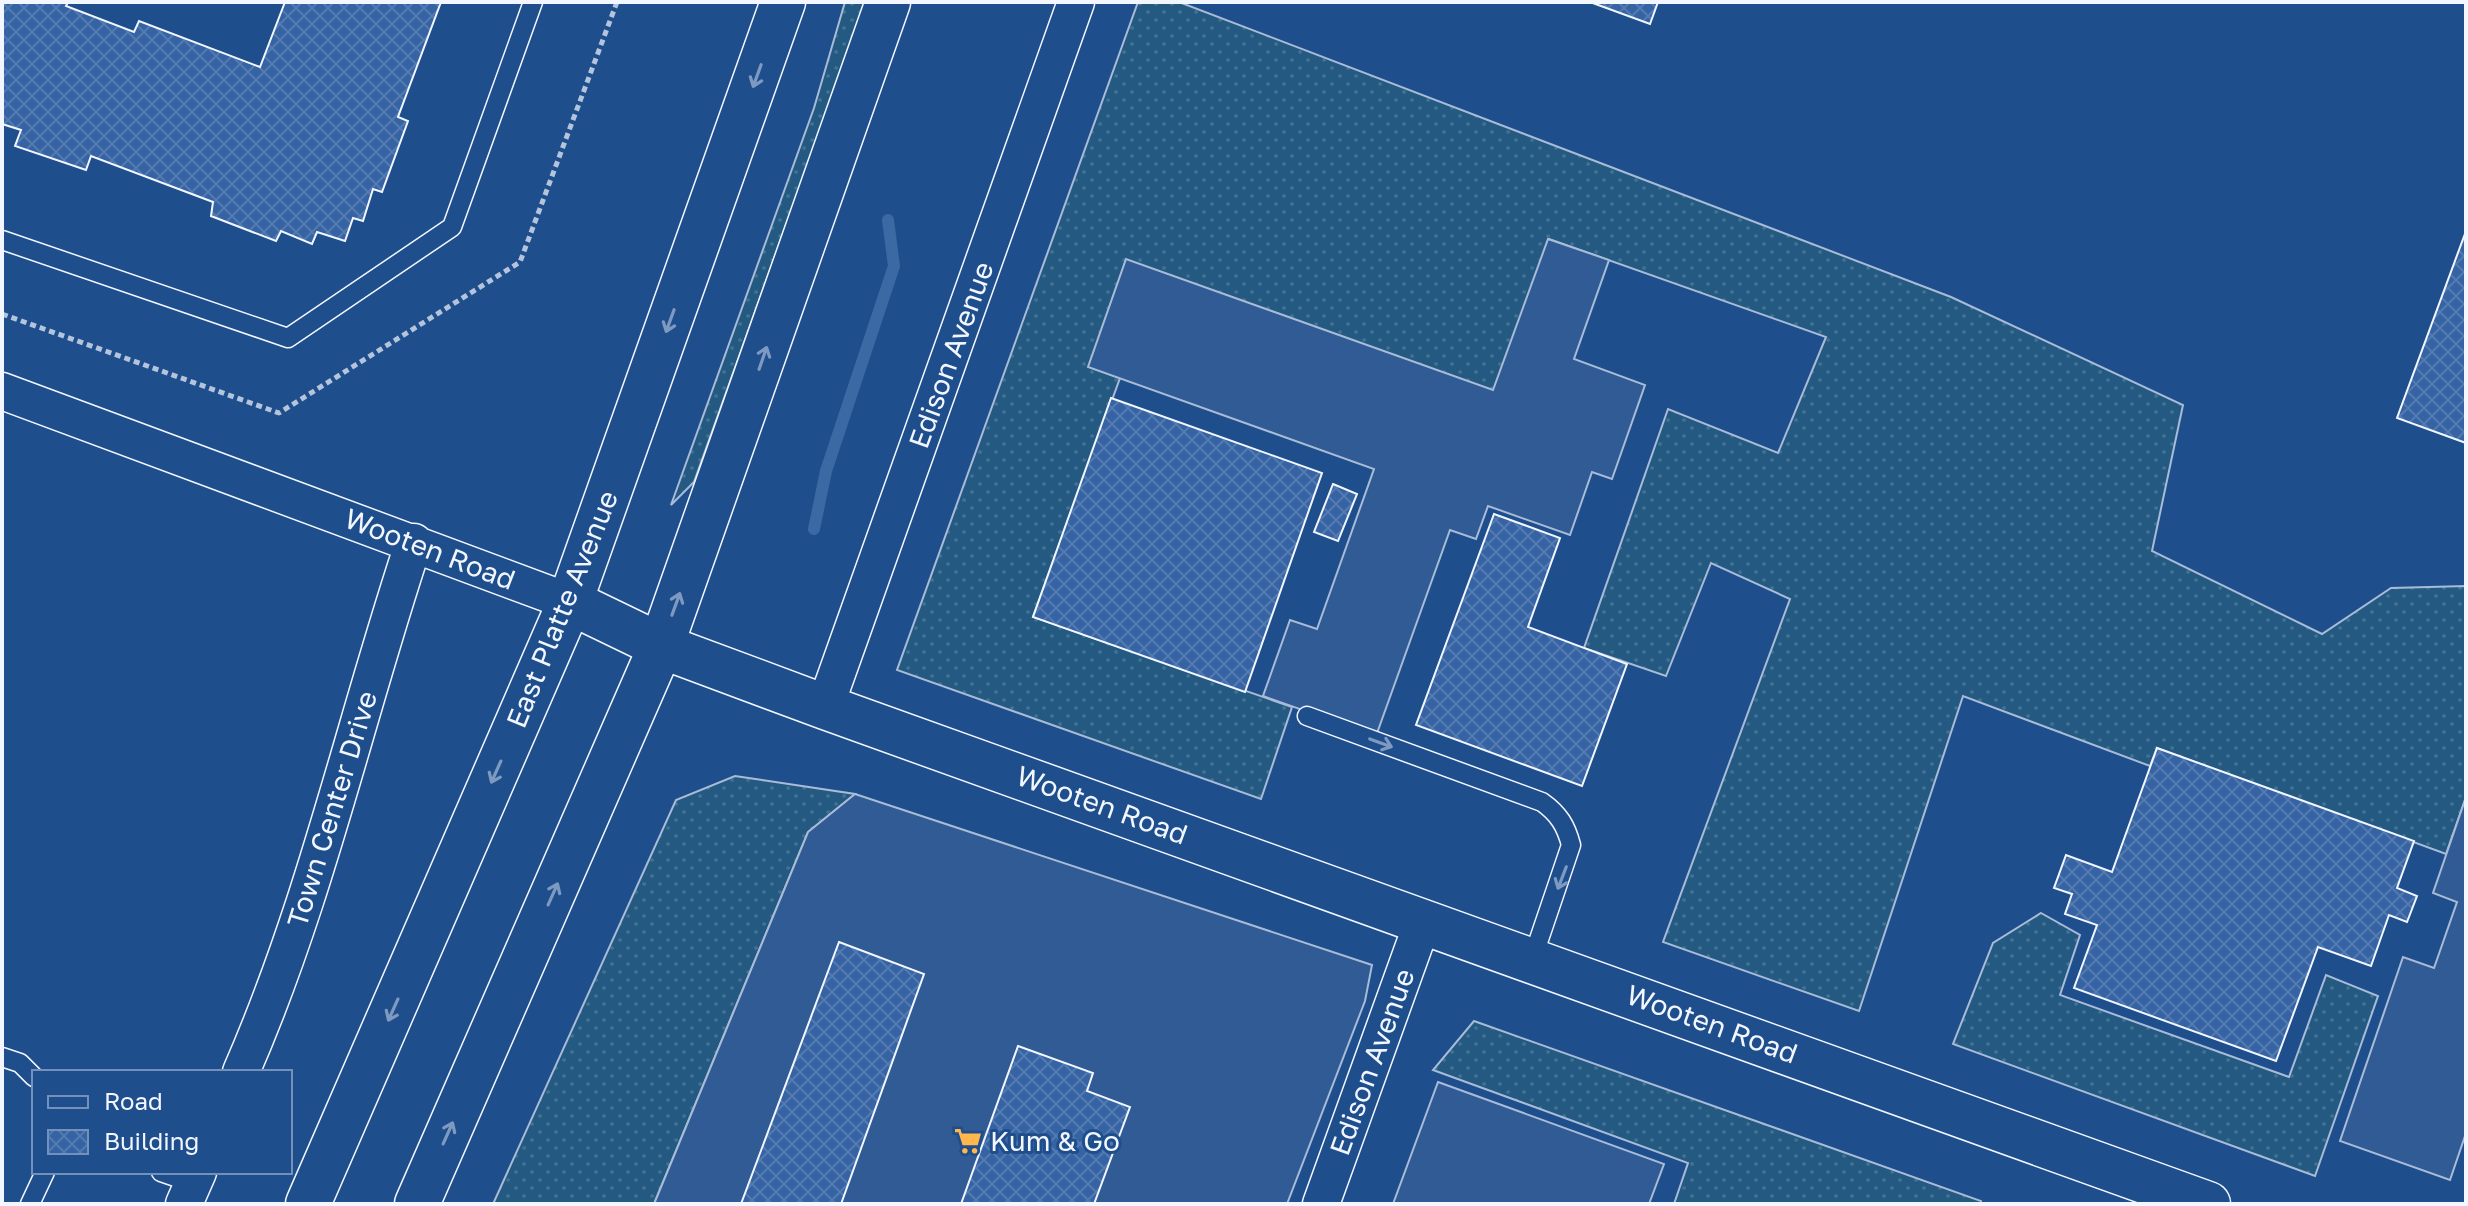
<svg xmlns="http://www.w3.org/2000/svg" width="2468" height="1206" font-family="'Golos Text',sans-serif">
<defs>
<pattern id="grass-dots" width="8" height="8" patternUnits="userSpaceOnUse" patternTransform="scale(2)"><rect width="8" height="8" fill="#245a82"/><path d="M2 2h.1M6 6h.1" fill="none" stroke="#447295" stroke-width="1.8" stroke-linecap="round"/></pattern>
<pattern id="building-cross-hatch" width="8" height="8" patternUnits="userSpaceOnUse" patternTransform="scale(2)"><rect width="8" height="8" fill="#3563a3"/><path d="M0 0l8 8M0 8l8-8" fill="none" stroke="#537ab1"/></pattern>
</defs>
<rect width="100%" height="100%" fill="#1f4e8c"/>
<path fill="url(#grass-dots)" stroke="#a8bbd7" stroke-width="2" d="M845 2H866L694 482 671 505 814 108Z
M1138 2H1179L1951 297 2183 405 2152 551 2322 634 2391 588 2466 586V797L2446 854 2157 748 2150 766 1963 696 1859 1011 1663 942 1790 599 1711 563 1666 676 1584 648 1668 409 1778 453 1826 337 1549 239 1494 391 1126 260 1089 367 1120 378 1033 617 1292 707 1261 799 897 670Z
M735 776 855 794 808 832 654 1204H493L676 800Z
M2041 913 2080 935 2060 995 2289 1077 2326 975 2378 996 2315 1176 1953 1044 1993 943Z
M1474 1021 1981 1201 1980 1204H1674L1688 1163 1433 1070Z"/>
<path fill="#305b95" stroke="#a8bbd7" stroke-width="2" d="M1548 239 1609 260 1574 359 1645 385 1612 479 1592 472 1570 535 1488 506 1476 539 1450 530 1376 736 1263 696 1290 620 1317 629 1374 469 1088 367 1126 259 1493 390Z
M855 794 1372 965 1365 1001 1287 1204H654L808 832Z
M2466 797V1133L2450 1180 2340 1141 2403 957 2434 968 2457 902 2433 893Z
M1438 1082 1664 1164 1649 1204H1393Z"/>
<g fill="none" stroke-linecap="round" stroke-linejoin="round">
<path stroke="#3b69a3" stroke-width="12" d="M814 529 826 471 894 266 888 220"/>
</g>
<path fill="url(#building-cross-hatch)" stroke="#f2f6ff" stroke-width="2" d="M2 2H68L66 6 134 32 139 21 260 67 285 2H441L398 117 408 121 382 192 373 189 363 221 353 218 345 241 317 232 312 244 281 231 276 241 211 216 213 202 91 156 86 170 15 146 21 130 2 124Z
M1590 2H1658L1650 24Z
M2466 231V443L2397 418Z
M1111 398 1322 473 1245 692 1033 617Z
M1333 484 1357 494 1338 541 1314 532Z
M1494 514 1560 538 1528 627 1627 664 1582 786 1416 725Z
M2157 748 2414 841 2397 888 2417 896 2407 922 2389 915 2371 966 2318 947 2276 1061 2074 988 2097 925 2065 914 2072 894 2054 888 2066 855 2112 872Z
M839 942 924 974 841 1204H741Z
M1018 1046 1093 1073 1087 1091 1130 1107 1094 1204H961Z"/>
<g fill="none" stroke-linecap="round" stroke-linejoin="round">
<g stroke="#f2f6ff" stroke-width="21">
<path id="lane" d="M2 240 288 338 452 227 533 2
M1307 716 1542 802C1559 814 1566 826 1571 845L1532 960
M2 1057 20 1063 34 1077
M161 1172 193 1183
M30 1204 45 1172"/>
</g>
<g stroke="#f2f6ff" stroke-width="39">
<path id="street" d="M2 391 570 602
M825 707 1076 2
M241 1072C316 901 355 719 414 542
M184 1204 198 1172
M1321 1204 1423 921"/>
</g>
<g stroke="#f2f6ff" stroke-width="47">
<path id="secondary" d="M570 602 661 646 825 707 2208 1204"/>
</g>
<g stroke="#f2f6ff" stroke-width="47">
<path id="highway" d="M308 1204 570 602 783 2
M417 1204 661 646 888 2"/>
</g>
<path stroke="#b3c4dc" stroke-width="5" stroke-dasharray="6 4" stroke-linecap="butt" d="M2 314 279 413 520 262 617 2"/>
<use href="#lane" stroke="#1f4e8c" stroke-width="18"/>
<use href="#street" stroke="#1f4e8c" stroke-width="36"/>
<use href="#secondary" stroke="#1f4e8c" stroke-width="44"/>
<use href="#highway" stroke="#1f4e8c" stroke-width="44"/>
</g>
<defs><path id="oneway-shaft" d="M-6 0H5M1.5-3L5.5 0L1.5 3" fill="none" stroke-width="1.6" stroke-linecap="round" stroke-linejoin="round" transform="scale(2)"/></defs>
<g stroke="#7e9ac0">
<use href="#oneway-shaft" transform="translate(757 76) rotate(110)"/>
<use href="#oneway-shaft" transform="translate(670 321) rotate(110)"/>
<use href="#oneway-shaft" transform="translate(763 358) rotate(-71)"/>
<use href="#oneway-shaft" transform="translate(676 604) rotate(-70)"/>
<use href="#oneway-shaft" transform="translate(1381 743) rotate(20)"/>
<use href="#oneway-shaft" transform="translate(496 772) rotate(114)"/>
<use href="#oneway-shaft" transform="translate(1562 878) rotate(111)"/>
<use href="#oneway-shaft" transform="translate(553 894) rotate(-66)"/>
<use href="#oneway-shaft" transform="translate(393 1010) rotate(114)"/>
<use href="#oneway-shaft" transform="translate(448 1133) rotate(-66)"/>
</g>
<defs>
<g id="supermarket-bare" transform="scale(2.16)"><path d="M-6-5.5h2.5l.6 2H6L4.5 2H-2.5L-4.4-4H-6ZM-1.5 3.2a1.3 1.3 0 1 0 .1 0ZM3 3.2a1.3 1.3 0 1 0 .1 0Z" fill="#ffb74d" stroke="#1f4e8c" stroke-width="2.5" paint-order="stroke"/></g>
</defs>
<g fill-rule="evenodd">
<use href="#supermarket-bare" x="968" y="1141"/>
</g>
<g text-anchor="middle" stroke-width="6" stroke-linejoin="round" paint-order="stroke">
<g font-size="28" fill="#f2f6ff" stroke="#1f4e8c">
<text transform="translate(951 355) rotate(-70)" y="10">Edison Avenue</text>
<text transform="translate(430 549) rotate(21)" y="10">Wooten Road</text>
<text transform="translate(562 609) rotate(-68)" y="10">East Platte Avenue</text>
<text transform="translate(1102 805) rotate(20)" y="10">Wooten Road</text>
<text transform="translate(332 809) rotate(-73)" y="10">Town Center Drive</text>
<text transform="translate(1712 1024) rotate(20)" y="10">Wooten Road</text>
<text transform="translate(1372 1062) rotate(-70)" y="10">Edison Avenue</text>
</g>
<g font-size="28" fill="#f2f6ff" stroke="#1f4e8c" text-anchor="start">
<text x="990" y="1151">Kum &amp; Go</text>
</g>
</g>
<rect width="2468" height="1206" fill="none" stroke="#f2f6ff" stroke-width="8"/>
<rect x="32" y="1070" width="260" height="104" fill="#1f4e8c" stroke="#7391ba" stroke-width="2"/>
<rect x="48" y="1096" width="40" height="12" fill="#1f4e8c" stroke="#7391ba" stroke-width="2"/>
<text x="104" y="1110" font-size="24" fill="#f2f6ff">Road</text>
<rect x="48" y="1130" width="40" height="24" fill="url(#building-cross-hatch)" stroke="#7391ba" stroke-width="2"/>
<text x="104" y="1150" font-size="24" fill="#f2f6ff">Building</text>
</svg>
